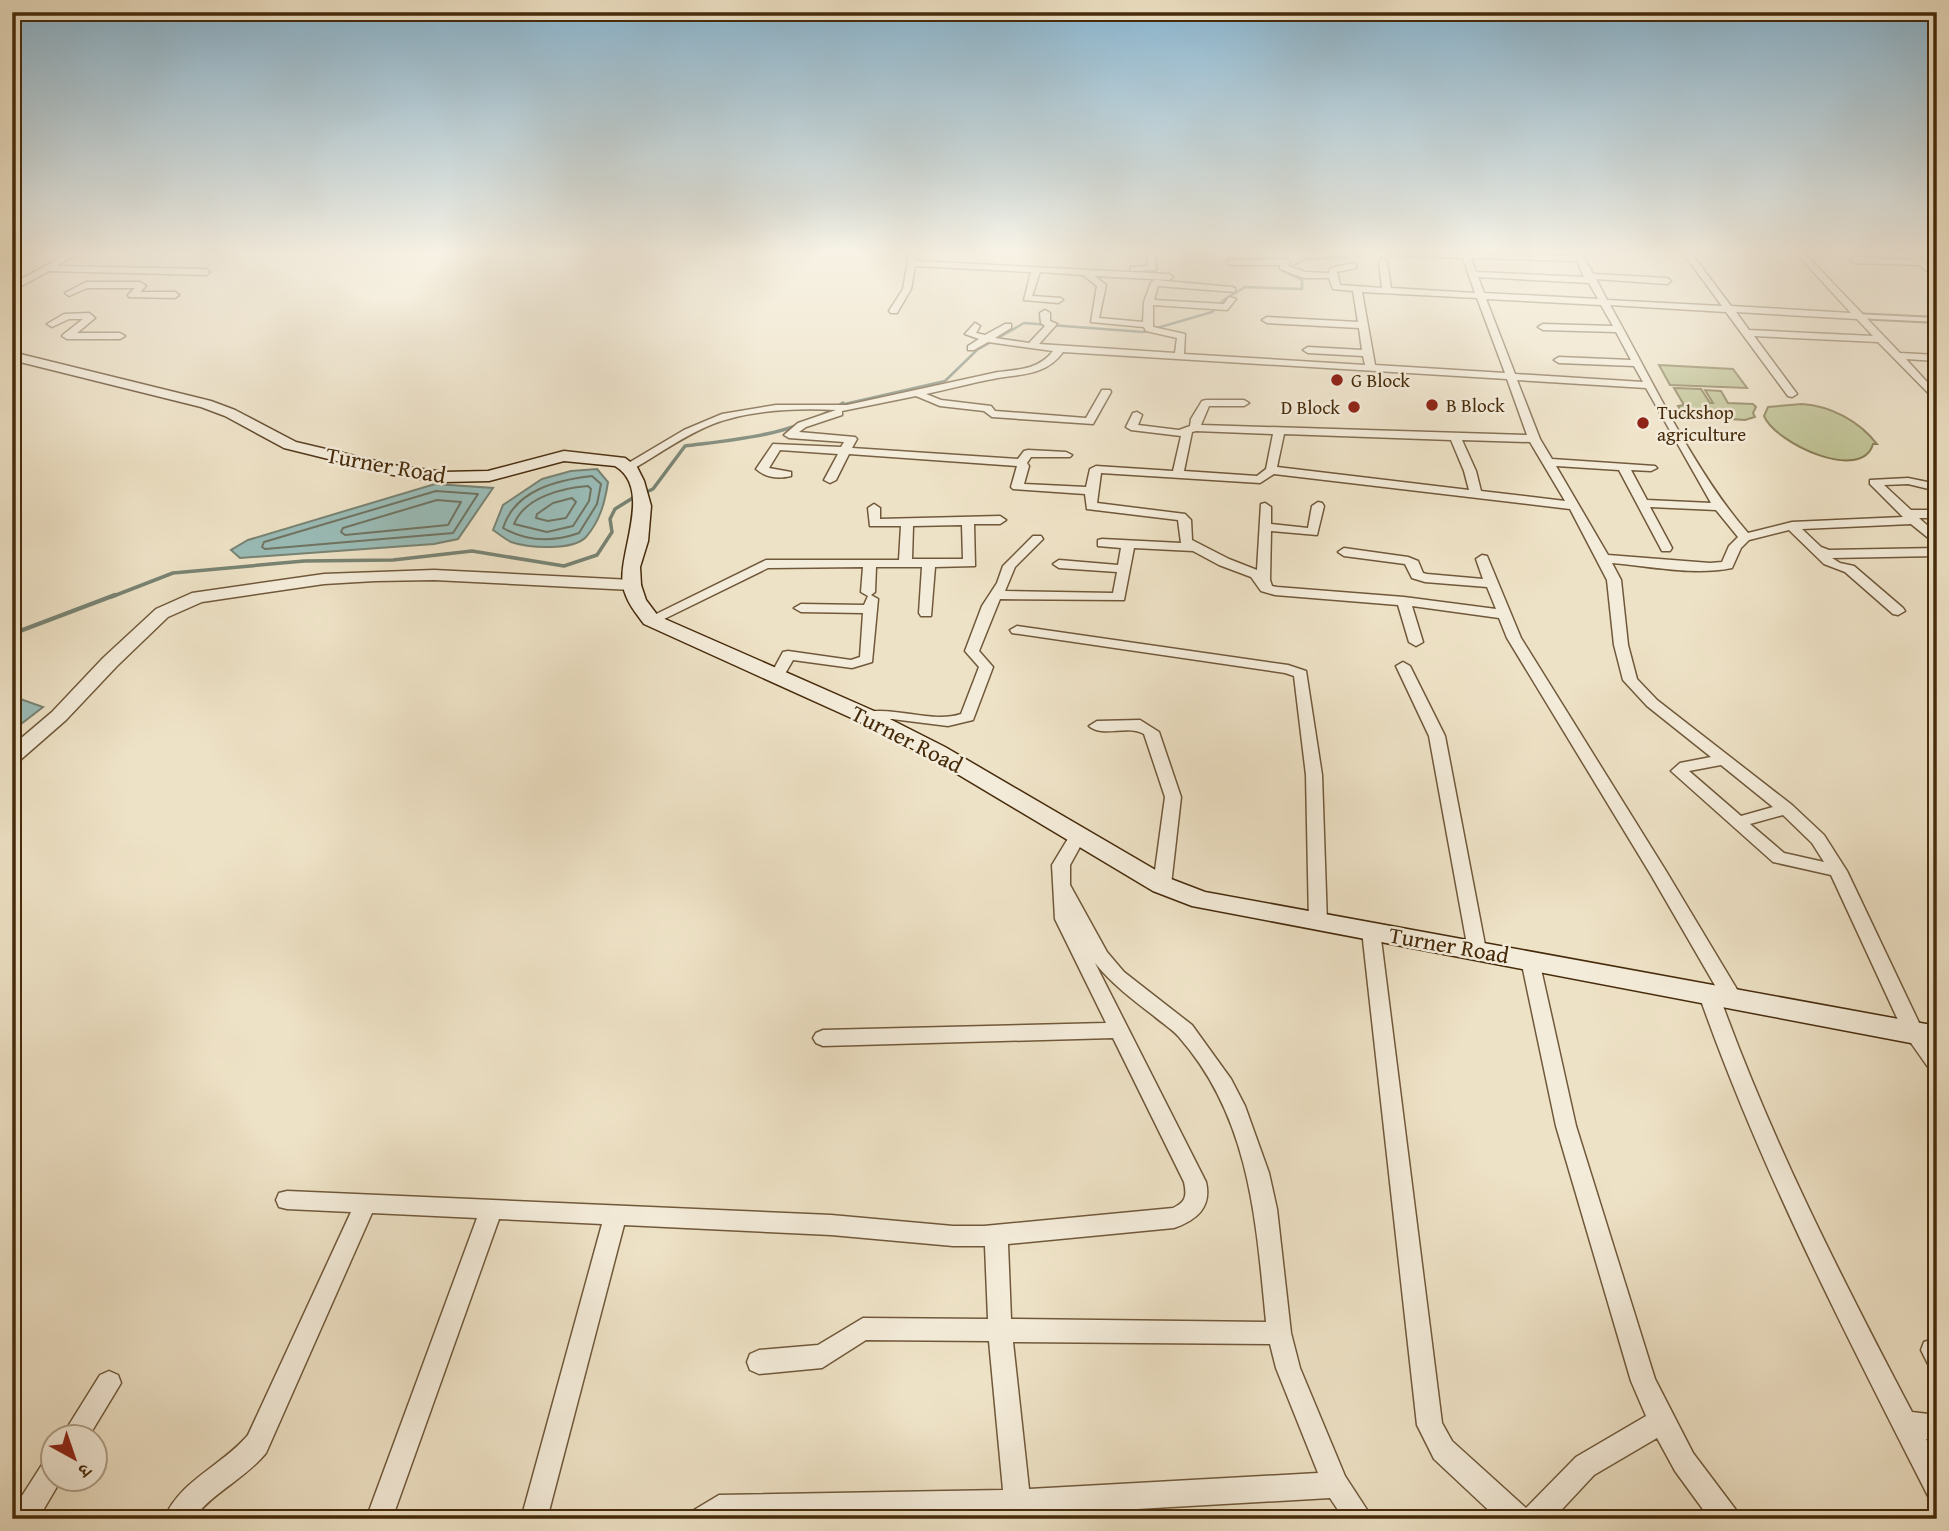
<svg xmlns="http://www.w3.org/2000/svg" width="1949" height="1531" font-family="'Gentium Book Plus','Noto Serif Devanagari',serif">
<rect width="100%" height="100%" fill="#eee2c6"/>
<filter id="stains"><feTurbulence type="fractalNoise" baseFrequency=".00286" numOctaves="4"/><feColorMatrix values="0 0 0 0 .2 0 0 0 0 .09 0 0 0 0 .02 0 0 0 .5 -.17"/></filter>
<radialGradient id="worn" r=".72"><stop offset=".6" stop-color="#630" stop-opacity="0"/><stop offset="1" stop-color="#630" stop-opacity=".3"/></radialGradient>
<path fill="#bdc292" stroke="#82764e" stroke-width="2" d="M1659 365 1733 369 1747 388 1670 385Z
M1674 388 1701 389 1710 403H1713L1705 390 1721 391 1728 403 1753 404 1756 407 1753 413 1755 417 1745 420 1684 416 1678 406 1684 405Z
M1802 404C1831 406 1859 421 1877 444H1873C1862 483 1776 444 1764 416L1768 407Z"/>
<path fill="#9abdb9" stroke="#788373" stroke-width="2" d="M597 469 608 482C605 502 600 521 586 537 573 551 528 548 511 542 505 539 499 534 493 530L503 505 542 479 571 471Z
M435 484 493 488 458 539 434 544 240 558 231 550 248 540Z
M12 696 43 707 12 731Z"/>
<g fill="none" stroke-linecap="round" stroke-linejoin="round">
<path stroke="#707462" stroke-width="2" d="M592 476 601 484 597 504 579 533C553 542 527 542 503 528 515 490 557 480 592 476Z
M588 486 591 489 589 501 573 526 547 532 514 524C525 497 562 488 588 486Z
M436 491 478 494 453 533 265 549 262 547 264 542Z
M572 498 576 502 566 518 548 521 536 518 537 514 553 503Z
M437 500 461 502 448 525 345 535 341 532 343 528Z"/>
<path stroke="#788373" stroke-width="2.5" d="M840 405 945 381 977 350 1024 323 1143 332 1212 312 1225 299 1245 287 1302 289V280L1283 271 1306 259 1348 257 1344 253"/>
<path stroke="#788373" stroke-width="3.5" d="M644 493 653 489 685 446C740 439 796 435 843 403
M111 597 173 573 304 561 393 560 472 551 564 566 597 555 612 532 610 519 615 509 636 496"/>
<path stroke="#788373" stroke-width="4.5" d="M12 634 115 595"/>
<g stroke="#70593a" stroke-width="4">
<path id="pedestrian" d="M1854 314 1937 318V322L1857 318 1853 316Z"/>
</g>
<g stroke="#70593a" stroke-width="3">
<path id="minor" d="M69 253H78L57 266 206 269 210 272 206 275 49 271 12 291V284Z
M913 253 917 255 916 261 1169 274 1173 277 1169 280 1095 276 1106 285 1099 318 1143 322 1144 302 1151 283 1155 280 1232 287 1235 288V292L1158 286 1154 300 1224 304 1229 297 1236 299 1227 310 1153 305V327L1185 334 1184 354 1365 365 1363 356 1308 353 1303 350 1308 347 1362 350 1359 328 1267 323 1262 320 1267 317 1358 322 1353 291 1333 289 1329 278H1304L1280 269V265H1231L1228 264V260L1286 259 1290 262 1288 266 1305 272 1329 273 1330 268 1353 263 1356 264V268L1337 272 1340 285 1382 288 1379 262 1383 259 1387 262 1391 288 1475 293 1463 258 1390 255 1386 253 1575 256 1573 253H1581L1593 274 1667 278 1671 281 1667 284 1596 279 1607 300 1722 306 1683 253H1691L1731 306 1851 313 1796 253H1804L1900 353 1937 355V361L1906 359 1937 393V402L1878 342 1754 336 1797 394 1792 397 1788 396 1726 312 1610 305C1652 379 1693 470 1748 533L1792 522 1903 517 1870 484V480L1908 478 1937 484V491L1908 484 1884 485 1911 510H1937V518H1919L1937 534V545L1911 524 1802 529 1821 547 1829 550 1937 548V556L1832 558 1840 563 1854 566 1903 608 1905 611 1898 615 1893 614 1845 572 1824 564 1789 530 1749 540 1741 548 1732 568C1694 576 1650 566 1612 563L1621 580 1628 645 1637 679 1657 700 1792 805 1824 835 1847 871 1922 1029 1937 1049V1072L1930 1070 1904 1033 1831 875 1773 862 1671 771 1680 763 1711 757 1647 706 1623 680 1614 645 1607 580 1570 509 1274 474 1260 483 1101 473 1097 503 1185 514 1191 520 1192 540 1229 559 1257 570 1261 504 1265 503 1271 507V524L1308 528 1312 506 1318 502 1322 503 1324 506 1317 535 1271 531 1270 580 1272 586 1277 587 1404 597 1496 609 1487 587 1425 582 1412 578 1405 564 1344 556 1338 552 1344 548 1408 557 1418 561 1423 573 1427 574 1483 579 1476 559 1482 555 1487 556 1521 638 1666 871 1741 996 1738 1001 1731 1003 1724 1001 1651 875 1507 638 1499 618 1412 606 1423 642 1416 646 1409 642 1398 605 1275 595 1261 591 1251 577 1219 565 1193 551 1134 548 1124 600 1000 599 979 651 993 667 973 720 948 726 892 719H861L858 716 861 713C894 705 931 724 961 714L979 667 965 651 982 606 997 583 1003 566 1033 536H1041L1043 539 1015 567 1005 591 1113 593 1117 572 1059 568 1053 564 1059 560 1118 565 1121 548 1098 546V540L1102 539 1181 543 1178 520 1087 509 1085 494 1013 489 1011 487 1017 466 849 454 836 480 830 483 824 480 838 454 780 450 769 468 791 472V476C778 479 766 478 756 469L773 444 841 447 844 442 789 438 784 435 798 423 836 410C796 408 750 410 713 424 685 435 659 454 633 469H625V465L684 430 722 414 776 405H847L998 372C1018 370 1040 369 1053 351L988 342 974 350H968V346L979 339 965 334 975 323 980 326 976 333 985 335 1005 324H1011V328L995 338 1029 343 1045 326 1041 323 1040 313 1045 310 1050 313V321L1057 324 1039 344 1175 353 1177 338 1146 331 1144 327 1091 322 1097 286 1083 275 1040 272 1032 296 1061 298 1063 300 1058 303 1024 300 1031 272 915 266 911 289 897 313H891L889 311 903 289 909 255ZM1471 258 1577 261 1584 277 1476 272ZM1478 277 1589 283 1598 299 1484 293ZM1362 292 1477 298 1505 373 1375 365ZM1486 299 1601 305 1613 326 1543 324 1538 327 1543 330 1616 332 1631 360 1559 357 1554 360 1559 363 1634 366 1643 382 1515 374ZM1736 312 1857 319 1873 336 1749 330ZM1063 352 1507 379 1527 435 1201 425 1209 406H1244L1249 403 1244 400H1206L1202 401 1191 419 1190 426 1179 430 1138 425 1142 415 1137 412 1133 413 1126 427 1131 430 1181 436 1173 471 1096 466 1090 469 1086 487 1024 484 1029 466 1027 463 1031 457H1070L1072 455 1066 452 1028 450 1024 451 1018 459 852 448 857 439 855 437 799 432 806 427 842 415V411L916 396 940 406 984 411 992 417 1093 424 1111 392 1110 390H1102L1086 418 995 411 991 406 941 400 926 394C950 389 974 382 998 378 1023 374 1046 375 1063 352ZM1517 380 1646 388 1711 503 1647 500 1631 470 1651 471 1657 468 1655 466 1552 459 1540 439ZM1196 431 1273 434 1266 469 1257 476 1184 471 1192 432ZM1284 434 1451 440 1464 471 1469 490 1277 467ZM1462 440 1530 442 1565 501 1481 491 1476 471ZM1556 466 1619 470 1662 551H1670L1672 548 1650 507 1716 510 1738 537 1729 546 1722 562 1710 563 1608 555ZM1721 765 1773 807 1741 816 1689 771ZM1783 815 1812 843 1824 862 1784 853 1750 824Z
M1147 253H1155L1156 270 1131 271V267L1148 266Z
M1914 254 1937 271V279L1919 265 1854 263 1850 260 1854 257 1913 260 1910 257Z
M86 282H140L146 286 140 292H175L179 295 175 298 129 297 128 295 135 288H87L69 296 65 293Z
M89 313 95 318 77 333H120L125 336 120 339H67L62 336 64 334 83 319H69L52 327 47 324 64 314Z
M874 504 880 508V519L1000 516 1006 520 1000 524H974L975 566 935 567 931 616H921L919 613 922 567H876L875 592 871 595 878 599 872 662 852 668 793 660 782 679 777 680 770 676 783 652 788 651 851 660 860 657 863 613 801 612 794 608 801 604 864 605 868 596 861 592 863 567 768 568 656 623 651 624 644 620 766 560H899L901 526H870L868 508ZM962 525 963 559H912L913 526Z
M1017 626 1288 665 1306 671 1322 775 1327 923 1324 927H1312L1309 923 1306 775 1294 676 1285 673 1012 633 1010 630Z
M1403 662 1410 666 1445 736 1486 950 1484 955H1470L1468 950 1429 736 1396 666Z
M1140 720 1159 732 1181 797 1171 885 1168 889H1156L1153 885 1165 797 1144 734C1128 724 1103 738 1089 726L1097 721Z
M1078 831 1086 836 1070 865V885L1107 952 1124 972 1192 1025 1231 1079 1245 1106 1269 1173 1277 1209 1291 1333 1300 1368 1345 1476 1373 1519H1344L1330 1498 1032 1515V1519H1006L1005 1517 690 1519 694 1510 719 1495 1003 1490 989 1341 866 1340 822 1368 759 1374 750 1370 747 1362 750 1354 759 1350 818 1345 863 1318 988 1319 985 1246H953L831 1235 624 1225 547 1519H521L602 1224 499 1219 392 1519H366L477 1218 372 1213 266 1453C245 1479 213 1492 193 1519H164C180 1480 222 1466 248 1435L351 1212 287 1209 279 1207 276 1200 279 1193 287 1191 831 1215 953 1226H984L1173 1208C1186 1202 1187 1196 1184 1182L1113 1038 823 1046 816 1043 813 1038 816 1033 823 1030 1106 1023 1055 919 1052 865 1072 832ZM1095 963C1112 984 1133 1000 1154 1016 1162 1023 1172 1029 1179 1037 1250 1118 1256 1219 1266 1322L1011 1319 1008 1244 1174 1228C1196 1220 1212 1208 1206 1182ZM1013 1342 1270 1344 1276 1368 1318 1473 1029 1489Z
M1371 925 1377 926 1380 931 1442 1423 1452 1441 1526 1508 1576 1457 1646 1416 1631 1381 1556 1126 1521 960 1523 955 1530 953 1537 955 1539 960 1576 1126 1655 1379 1693 1453 1736 1510 1740 1519H1710L1675 1471 1657 1438 1594 1475 1553 1519H1498L1434 1459 1417 1425 1362 931 1365 926Z
M1708 985 1715 987 1718 992C1770 1138 1840 1275 1912 1412L1937 1415V1441L1926 1439 1937 1460V1500L1928 1496C1844 1331 1759 1167 1698 992L1701 987Z
M1933 1339 1937 1340V1367L1928 1364 1921 1350 1924 1342Z
M109 1371 118 1375 121 1383 89 1436H62L100 1375Z
M52 1459V1478H62L38 1519H12L13 1510 43 1463Z"/>
</g>
<g stroke="#70593a" stroke-width="3">
<path id="tertiary" d="M434 570 632 580 641 585 632 590 434 580 375 581 324 584 202 602 168 617 117 666 66 720 19 761 12 763V746L52 712 103 658 156 609 192 593 324 574Z"/>
</g>
<g stroke="#462b0b" stroke-width="3">
<path id="secondary" d="M12 352 211 401 235 410 296 442 393 465 444 472 488 471 564 451 625 458 637 467 644 481 651 506 648 541 640 567 641 585 646 600 658 616 874 711 945 747 1171 879 1205 892 1937 1026V1048L1192 906 1153 891 929 757 858 721 644 624C635 612 626 601 623 586 617 554 654 489 615 466L564 461 489 481 444 482 393 475 284 448 225 416 201 407 12 360Z"/>
</g>
<use href="#pedestrian" fill="#f4ecda" fill-rule="evenodd"/>
<use href="#minor" fill="#f4ecda" fill-rule="evenodd"/>
<use href="#tertiary" fill="#f4ecda" fill-rule="evenodd"/>
<use href="#secondary" fill="#f4ecda" fill-rule="evenodd"/>
</g>
<linearGradient id="sky" x2="0" y2="1"><stop stop-color="#89b8d5"/><stop offset="0.54" stop-color="#f7f2e5"/><stop offset="1" stop-color="#f7f2e5" stop-opacity="0"/></linearGradient>
<rect width="1949" height="467" fill="url(#sky)"/>
<g fill="#8f2418" stroke="#f4ecda" stroke-width="2.5">
<circle cx="1337" cy="380" r="7"/>
<circle cx="1432" cy="405" r="7"/>
<circle cx="1354" cy="407" r="7"/>
<circle cx="1643" cy="423" r="7"/>
</g>
<g text-anchor="middle" stroke-width="5" stroke-linejoin="round" paint-order="stroke">
<g font-size="19" fill="#462b0b" stroke="#f4ecda" text-anchor="start">
<text x="1351" y="387">G Block</text>
<text x="1446" y="412">B Block</text>
<text x="1340" y="414" text-anchor="end">D Block</text>
<text x="1657" y="419">Tuckshop<tspan x="1657" dy="22">agriculture</tspan></text>
</g>
<g font-size="23" fill="#462b0b" stroke="#f4ecda">
<text transform="translate(386 465) rotate(10)" y="8">Turner Road</text>
<text transform="translate(907 739) rotate(27)" y="8">Turner Road</text>
<text transform="translate(1449 945) rotate(10)" y="8">Turner Road</text>
</g>
</g>
<rect width="1949" height="1531" fill="none" stroke="#eee2c6" stroke-width="42"/>
<rect x="14" y="14" width="1921" height="1503" fill="none" stroke="#462b0b" stroke-width="3.5"/>
<rect x="21" y="21" width="1907" height="1489" fill="none" stroke="#462b0b" stroke-width="2"/>
<g transform="translate(74 1458) rotate(140)"><circle r="33" fill="#f4ecda" stroke="#ae9f87" stroke-width="2"/>
<path d="M0-5L12 26L0 18L-12 26Z" fill="#8f2418"/>
<text y="-10" font-size="19" font-weight="bold" text-anchor="middle" fill="#462b0b">उ</text>
</g>
<rect width="100%" height="100%" filter="url(#stains)"/>
<rect width="100%" height="100%" fill="url(#worn)"/>
</svg>
